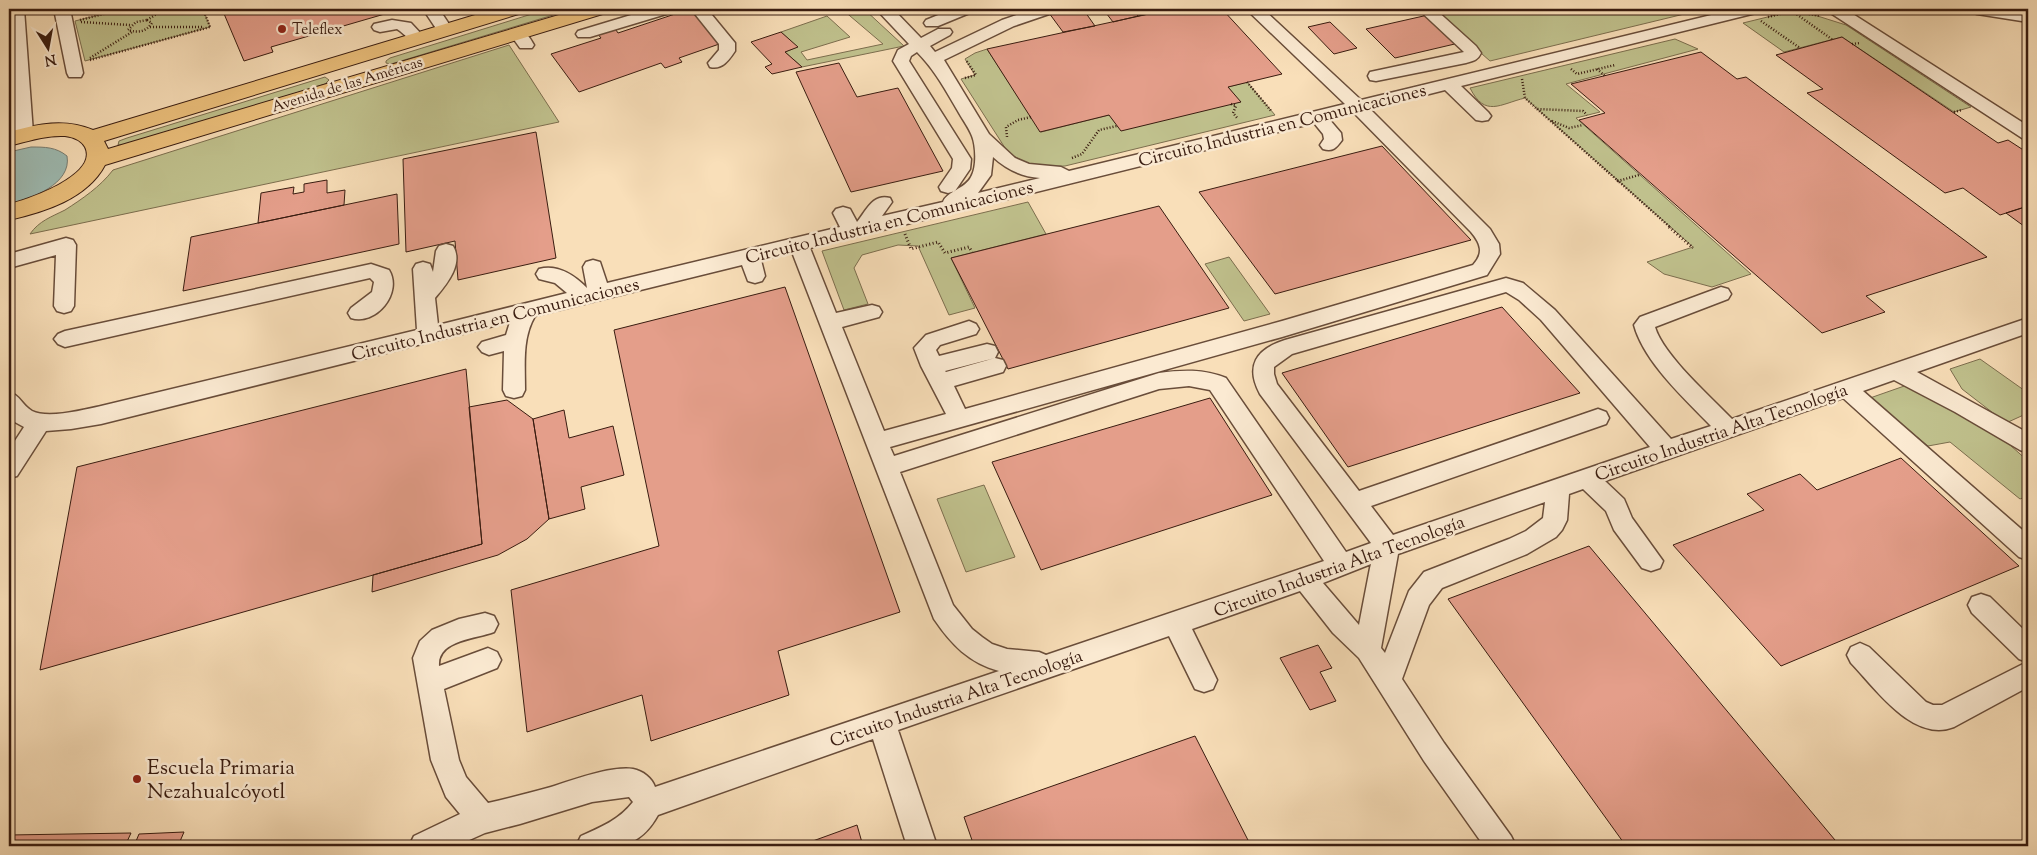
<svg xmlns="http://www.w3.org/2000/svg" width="2037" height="855" font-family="'Sorts Mill Goudy',serif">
<rect width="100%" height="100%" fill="#f9dfb9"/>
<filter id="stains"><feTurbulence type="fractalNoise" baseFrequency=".004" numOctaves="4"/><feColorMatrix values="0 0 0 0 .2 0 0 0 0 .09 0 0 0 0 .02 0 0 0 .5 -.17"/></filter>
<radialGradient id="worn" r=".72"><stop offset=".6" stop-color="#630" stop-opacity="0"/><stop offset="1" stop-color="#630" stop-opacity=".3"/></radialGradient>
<path fill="#c0c18d" stroke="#7c6e4e" d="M123 9H203L210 27 85 61 75 21Z
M548 9H573L391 64 386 63V61L390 58Z
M848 9H864L904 46 802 67 785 52 797 47 781 32 827 16 850 37 801 52 807 60 883 44 843 10Z
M1431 9H1705L1490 61Z
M1792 11 1808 13 1846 25 1971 107 1954 112 1842 37 1784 52 1743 23Z
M1675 39 1698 49 1566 84 1600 112 1576 118 1751 274 1712 287 1664 274 1647 262 1693 247 1525 98C1500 104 1485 118 1470 88Z
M509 45 559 122 30 234C39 221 51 217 65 210 82 199 100 187 113 170Z
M987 49 1041 132 1109 115 1240 102 1228 87 1247 82 1275 115 1065 166C1041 167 1027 167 1007 151L961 79 975 75 965 59 975 53Z
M325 77 329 80 325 84 129 145H118L119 141 127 138Z
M1028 202 1046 234 951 258 975 308 949 315 918 246 898 245 862 255 854 268 868 304 844 310 822 251Z
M1229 257 1270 314 1244 321 1205 264Z
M1980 359 2028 393V413L2006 423 1962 389 1950 369Z
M1910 384 1993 430 2028 461V496L2020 499 1950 442 1928 446 1870 398Z
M984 485 1015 557 966 572 937 499Z"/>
<path fill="#9ebcb4" stroke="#767c72" d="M31 147C45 147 56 147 67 156 72 184 31 199 9 204V152Z"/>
<path fill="#e49e8a" stroke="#391c10" d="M222 9H394L395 11 271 47 273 52 244 61Z
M690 9H694L725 42 679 58 682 62 665 68 661 63 579 92 551 54 601 38 597 33 614 27 618 33Z
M1069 9H1083L1095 26 1063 32 1049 13Z
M1103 9H1131L1138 16 1113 22Z
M1131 9H1167L1168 10 1138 16Z
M1172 9H1222L1282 74 1228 87 1241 102 1121 131 1109 115 1040 132 987 49Z
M1428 15 1459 43 1395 58 1366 29Z
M1330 22 1357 48 1334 54 1308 27Z
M781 32 798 47 785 52 802 67 772 74 765 67 772 64 751 42Z
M1842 37 1998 143 2008 140 2028 153V206L2000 215 1963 188 1945 193 1807 93 1823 89 1776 55Z
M1701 52 1737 79 1746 77 1987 257 1866 296 1885 312 1822 333 1579 120 1605 113 1571 84Z
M839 63 857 97 898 88 943 171 851 192 796 72Z
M536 132 556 258 458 280 455 241 406 252 403 159Z
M1382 146 1471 240 1275 294 1199 192Z
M327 180V193L345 190 344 205 258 223 261 193 294 187 293 194 304 192V184Z
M397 194 399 244 183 291 191 237Z
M1159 206 1229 308 1008 369 951 258Z
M2028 206V229L2006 213Z
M785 287 900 612 778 651 789 695 651 741 642 695 527 732 511 590 659 546 614 330Z
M1502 307 1580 393 1348 467 1282 373Z
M466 369 482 544 40 670 77 467Z
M1210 398 1272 495 1041 570 992 462Z
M507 400 533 419 549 519 527 539 498 555 372 592 373 575 482 544 469 407Z
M564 410 569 438 613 426 624 475 581 487 585 509 549 519 533 419Z
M1901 458 2019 566 1781 666 1673 545 1764 510 1747 494 1800 474 1817 490Z
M1589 546 1840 846H1626L1448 599Z
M1318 645 1332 668 1320 672 1336 701 1310 710 1280 658Z
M1195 736 1251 846H974L964 817Z
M857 825 863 846H799Z
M184 832 178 846H134L139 834Z
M131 833 125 846H9V835Z"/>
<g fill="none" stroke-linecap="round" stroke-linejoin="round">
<g stroke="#694d3a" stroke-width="3">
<path id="minor" d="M9 9H24L33 133 30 137 24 138 18 137 15 133Z
M54 9H70L83 73 81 77H69L67 73Z
M423 9H439L453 30 451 33H439Z
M651 9H675L673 12 590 37H578L576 34 578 31Z
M691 9H707L735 43V51C729 60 722 70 710 67L708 63 719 50V44Z
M876 9H893L921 38 938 29H950L952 32 950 35 930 46 935 52 1002 20 1034 9H1057L1055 12 1014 26 944 60 989 134 1015 158 1029 164 1061 167 1069 171 1345 104 1246 9H1263L1361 100 1736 9H1762L1760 12 1461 86 1488 112 1491 116 1488 120 1482 121 1476 120 1445 90 1370 109 1490 229 1499 244 1500 254 1487 275 1282 337 890 447 894 456 1159 373C1183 370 1203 369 1226 378L1346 552 1371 543 1260 394C1245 366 1256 349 1285 340L1506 278 1523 283 1555 310 1671 439 1711 426C1685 399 1644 362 1634 325L1640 317 1721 287 1728 289 1731 294 1728 299 1655 327C1663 355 1711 397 1732 419L2028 318V333L1917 372 2028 433V453L2020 450 1955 412 1894 380 1863 391 2028 535V560L2019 557 1843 398 1605 481 1624 499 1632 518 1663 561 1660 568 1651 571 1642 568 1614 530 1606 511 1583 489 1569 494 1567 520 1562 530 1556 537 1527 554 1442 588 1429 605 1402 679 1444 743 1511 836 1516 846H1484L1424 761 1359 658 1333 633 1300 591 1192 629 1217 680 1213 689 1204 692 1195 689 1169 636 898 730 937 846H907L873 739 658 815C638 851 613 848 576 846L581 836C601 827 619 820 633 802L629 797 592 802 520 824 485 833 456 846H409L414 836 460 814 446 797 431 760 413 658 420 641 432 630 459 619 485 613 494 616 498 624 494 632C476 639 437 640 439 666L488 648 497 652 501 660 497 668 444 689 459 760 466 777 488 803C509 798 530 793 551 787 574 780 609 766 633 769 643 771 652 778 655 787L999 671C969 663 951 644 934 619L792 252 761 260 765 276 762 281 755 283 748 281 742 265 535 316C522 338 525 364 525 390L522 396 514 398 506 396 503 390 504 351 489 355 482 352 478 347 482 342 506 335 510 322 101 424 71 429 46 431 17 476 9 478V450L24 427 13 421 9 416V392C20 395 22 405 32 411 48 419 83 410 101 406L417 330 413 269 416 264 423 262 430 264 433 272 436 251 439 246 446 244 453 246C464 264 446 285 435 298L438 325 567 293 555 283 539 279 536 274 539 269C558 264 574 275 587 288L583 267 586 262 593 260 600 262 607 283 840 227 833 213 836 209 843 207 850 209 857 222C866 211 873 193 890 198L892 202 882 216 943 202C947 191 965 189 971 177 977 167 976 146 972 136 969 128 963 120 959 113 946 91 935 70 917 52L911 56 909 61 971 159 970 169 955 191 948 193 941 191 939 187 952 168 953 159 893 61 898 50 909 44ZM1354 113 1471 232C1481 244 1484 253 1473 265L1282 321 965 409 954 386 1003 372 1006 366 1003 360 995 358 946 372 945 371 995 358 998 352 995 346 987 344 939 356 936 350 940 345 976 334 979 329 976 324 969 321 926 335 914 348 921 366 946 414 884 431 842 327 879 317 882 312 879 307 872 305 836 313 810 248 1314 123 1323 134 1324 139 1320 145 1323 149C1333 152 1336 148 1342 140L1341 133 1329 119ZM993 157C1006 169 1022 177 1040 178L978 193 991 175ZM1506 292 1519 300 1541 320 1650 447 1393 535 1371 506 1606 424 1609 418 1606 412 1598 409 1359 491 1277 384 1274 374V367L1292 354ZM1189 386 1210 390 1324 561 1046 655 1039 652 1007 649 992 644 982 637 972 629 953 605 900 472 1159 389ZM1545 502 1543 518 1526 531 1509 539 1424 572 1409 591 1385 653 1381 648 1398 554ZM1371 564 1370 568 1359 625 1323 583Z
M953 9H974L972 12 938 26H926L924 23 926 20Z
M1418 9H1435L1476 46 1481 53C1478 60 1473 61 1466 63L1376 81 1370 80 1368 76 1370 72 1464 52Z
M1827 9H1845L2028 126V139L2022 138 1829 12Z
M1969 9H2006L2028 12V22L1977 14 1971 12Z
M392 20 411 23 425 38 423 41C410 45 407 35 397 29L380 32 374 30 372 27 374 24Z
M518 29C526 31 530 38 534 45L532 48H520L510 34 512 31Z
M66 238 73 240 76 245 74 306 71 311 64 313 57 311 54 306 56 255 9 268V254Z
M371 264 389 270C403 293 376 326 351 318L348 313 351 308 372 292 374 282 370 278 65 347 58 344 54 339 58 334 65 331Z
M1981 594 1990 597 2028 634V687L1954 727C1913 743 1876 689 1851 663L1847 655 1851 647 1860 643 1869 647 1926 702 1933 705H1942L2027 662 2019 659 1972 613 1968 605 1972 597Z"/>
</g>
<g stroke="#391c10" stroke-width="2">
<path id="major" d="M495 9H525L522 13 104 141 108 149 579 9H609L606 13 105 165C87 199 44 212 9 220V204C27 200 99 175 85 147 81 140 73 137 65 136 46 135 28 141 9 146V132C37 124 65 118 93 130Z"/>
</g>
<path stroke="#391c10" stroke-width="2.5" stroke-dasharray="1 2" stroke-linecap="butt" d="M203 9 210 27
M1792 11 1833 40
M1768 17 1792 11 1820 16
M80 20 123 9
M147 20 152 23C146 32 138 33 128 30L136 22Z
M147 20 165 9
M1761 21 1800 48
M81 22 130 25
M150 27H204
M1852 44 1860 43
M90 58 132 32
M90 60 210 27
M1571 69 1577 74 1615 65
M1597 69 1605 76
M965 78 976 75 966 60
M1522 79 1525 98 1537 109 1583 111 1587 115
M1247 82 1272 112
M1231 104 1236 106 1233 113 1238 119
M1537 109 1618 181 1639 175
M1954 112 1962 110
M1552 121 1569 128 1583 125
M1007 137 1006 127 1018 120 1031 117
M1072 158 1082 154 1099 130 1117 126
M1617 180 1671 228"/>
<path stroke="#391c10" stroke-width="3" stroke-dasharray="1 2.5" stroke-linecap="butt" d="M1669 227 1693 248
M905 234 911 249 938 242 945 253 969 247 972 252"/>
<use href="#minor" fill="#fbead2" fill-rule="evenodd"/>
<use href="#major" fill="#ecc07c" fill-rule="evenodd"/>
</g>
<g fill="#8f2418" stroke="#fbead2" stroke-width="2">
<circle cx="282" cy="29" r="5"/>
<circle cx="137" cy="779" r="5"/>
</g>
<g text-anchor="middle" stroke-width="5" stroke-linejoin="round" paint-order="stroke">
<g font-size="15" fill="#391c10" stroke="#fbead2" text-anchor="start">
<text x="292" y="34">Teleflex</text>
</g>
<g font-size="15" fill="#391c10" stroke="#fbead2">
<text transform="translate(347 84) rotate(-17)" y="5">Avenida de las Américas</text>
</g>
<g font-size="18" fill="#391c10" stroke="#fbead2">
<text transform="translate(1282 125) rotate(-14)" y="6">Circuito Industria en Comunicaciones</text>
<text transform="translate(889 222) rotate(-14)" y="6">Circuito Industria en Comunicaciones</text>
<text transform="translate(495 319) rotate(-14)" y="6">Circuito Industria en Comunicaciones</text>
<text transform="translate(1721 432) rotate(-19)" y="6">Circuito Industria Alta Tecnología</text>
<text transform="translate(1339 566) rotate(-20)" y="6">Circuito Industria Alta Tecnología</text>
<text transform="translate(956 698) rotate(-19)" y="6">Circuito Industria Alta Tecnología</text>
</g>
<g font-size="21" fill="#391c10" stroke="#fbead2" text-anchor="start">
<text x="147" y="774">Escuela Primaria<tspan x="147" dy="24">Nezahualcóyotl</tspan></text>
</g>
</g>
<rect width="2037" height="855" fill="none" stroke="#f9dfb9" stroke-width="30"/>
<rect x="10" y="10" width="2017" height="835" fill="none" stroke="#391c10" stroke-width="2.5"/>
<rect x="15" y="15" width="2007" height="825" fill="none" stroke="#391c10"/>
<g transform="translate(48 48) rotate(169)" stroke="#fbead2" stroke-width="4" paint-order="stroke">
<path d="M0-4L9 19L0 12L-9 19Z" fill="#391c10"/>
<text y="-8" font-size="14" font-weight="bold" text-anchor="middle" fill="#391c10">N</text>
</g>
<rect width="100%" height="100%" filter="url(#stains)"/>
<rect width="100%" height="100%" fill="url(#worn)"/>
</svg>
